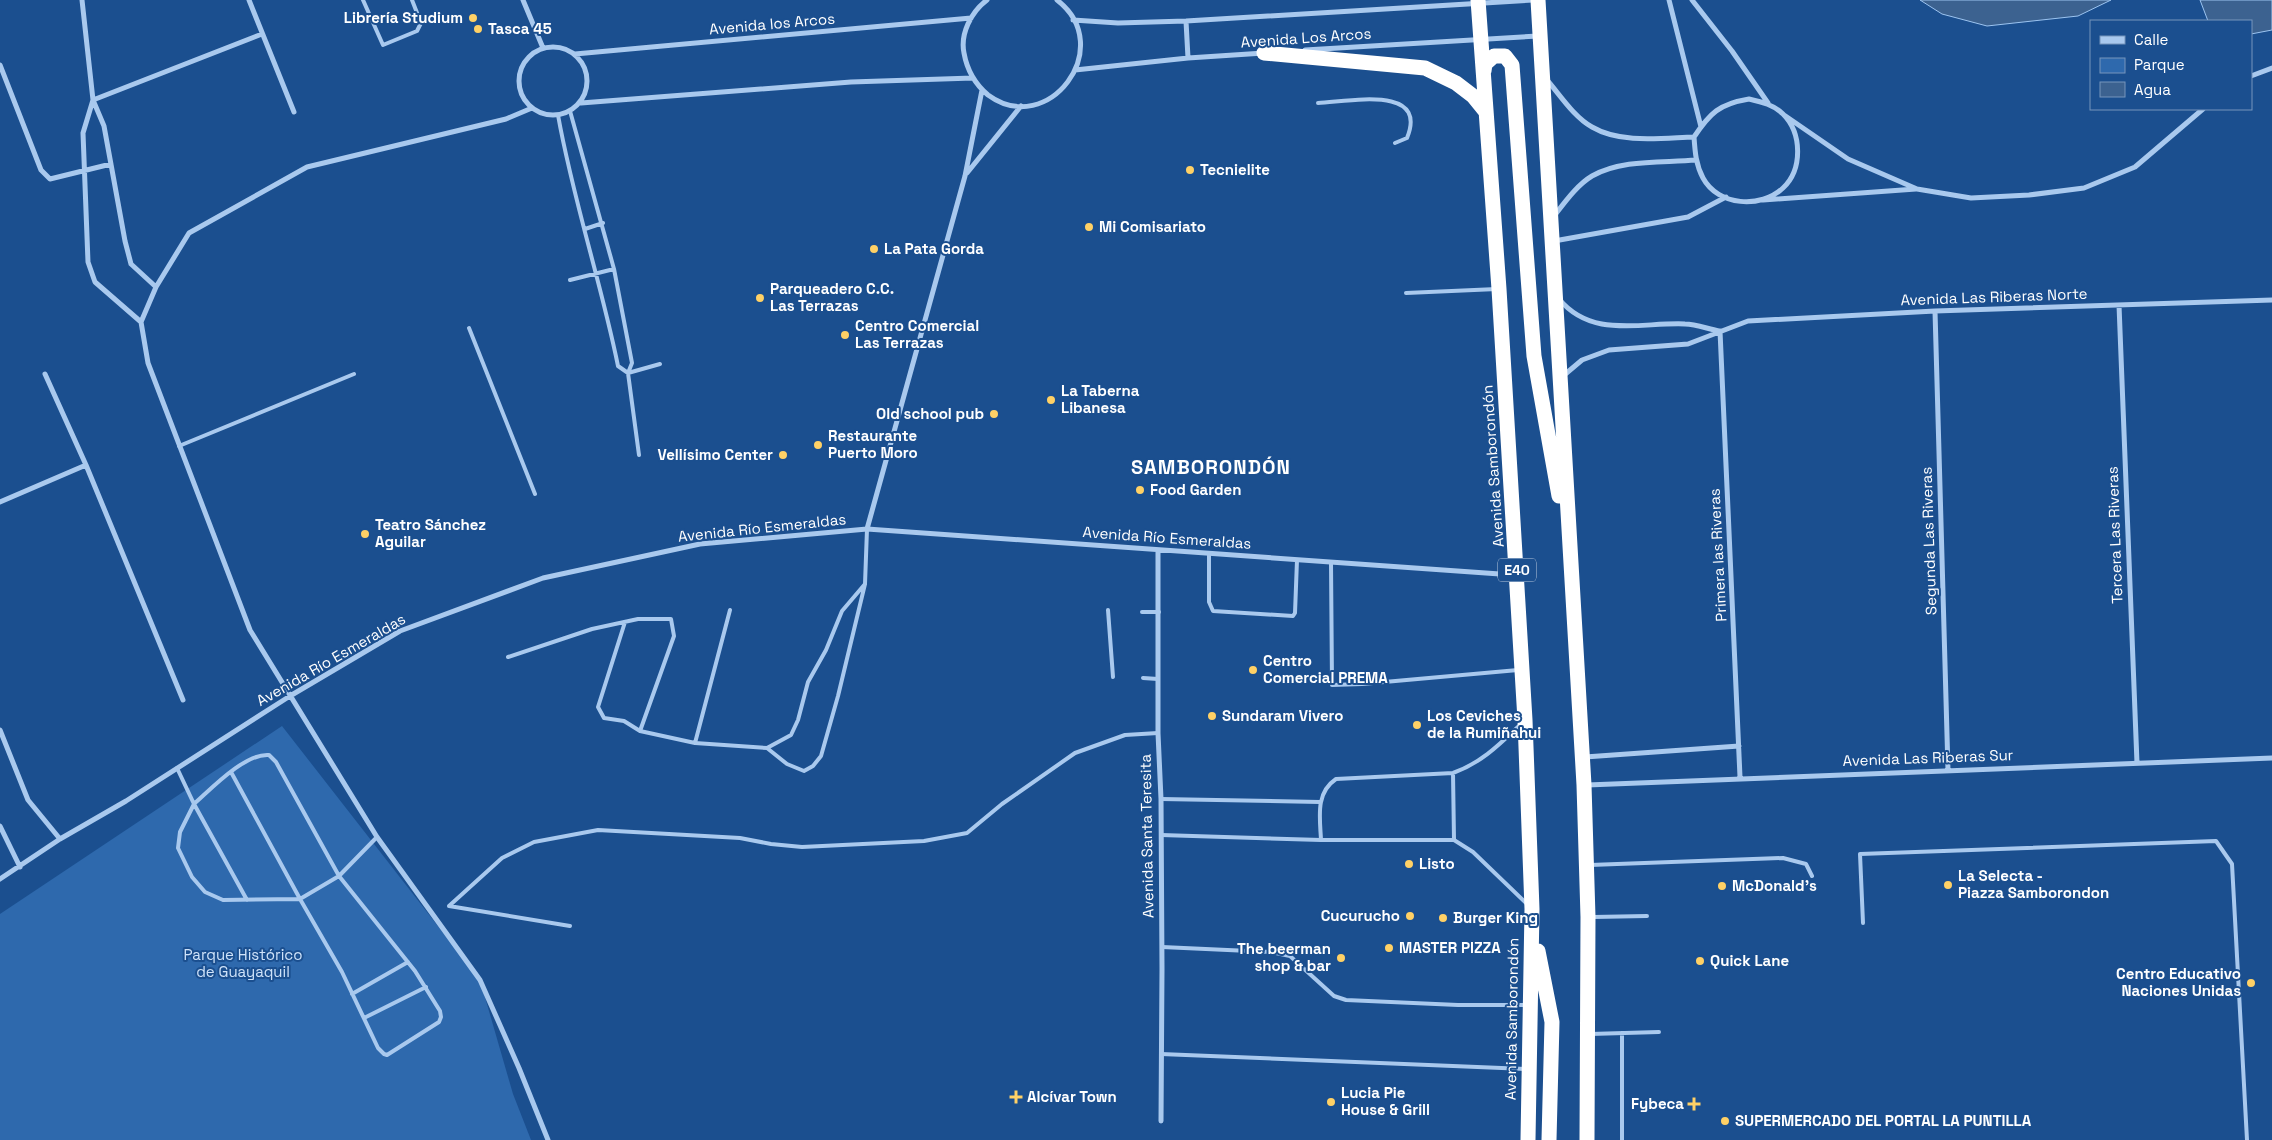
<svg xmlns="http://www.w3.org/2000/svg" width="2272" height="1140" font-family="'Space Grotesk',sans-serif">
<rect width="100%" height="100%" fill="#1b4f8f"/>
<path fill="#2e69ad" d="M282 726 480 980 513 1094 531 1140H0V914Z"/>
<path fill="#3c6290" stroke="#9cc4f0" d="M1920 0H2111L2078 16 1987 26 1942 14Z
M2200 0H2272V30L2251 34V21H2208Z"/>
<g fill="none" stroke-linecap="round" stroke-linejoin="round">
<path stroke="#a9c9ee" stroke-width="4" d="M363 0 383 45 417 31 421 23 412 0
M1318 103C1347 102 1429 84 1407 138L1395 143
M570 111 614 269 632 363 628 373 639 455
M558 115C573 200 601 282 618 366L628 373 660 364
M585 229 603 223
M570 280 614 269
M1406 293 1497 289
M469 328 535 494
M179 446 354 374
M1209 554V602L1213 611 1293 616 1295 613 1297 560
M1331 563 1332 685 1362 684 1518 670
M1108 610 1113 677
M1142 612H1159
M625 622 598 707 604 718 624 721 640 731 695 743 767 748 787 764 804 771 813 766 821 756 838 696 865 584 867 529
M508 657 592 629 638 619H671L674 636 640 731
M1143 678 1158 679
M1520 725C1499 745 1481 763 1453 773L1336 779C1315 793 1320 818 1321 840H1454L1473 852 1528 905
M695 743 730 610
M767 748 791 735 798 720 808 682 826 650 842 611 865 584
M177 768 194 804 180 832 178 848 192 877 205 892 223 900 300 899 342 972 378 1048 384 1054 387 1055 439 1022 441 1017 440 1011 415 971 339 876 377 837
M231 772 300 899 339 876 276 762 269 755C245 753 211 789 194 804L247 900
M1453 773 1454 840
M1161 799 1320 802
M1161 835 1321 840
M1590 865 1783 858 1806 864 1812 876
M1593 917 1647 916
M1863 923 1860 854 2216 841 2232 864 2247 1140
M570 926 449 906 502 858 534 842 598 830 740 838 771 844 802 847 924 841 967 833 1002 804 1075 753 1125 735 1158 733
M1162 947 1271 952 1290 956 1334 996 1346 1000 1458 1005H1526
M352 994 408 962
M364 1018 426 987
M1590 1034 1659 1032
M1161 1054 1527 1069
M1622 1140V1033"/>
<path stroke="#a9c9ee" stroke-width="5" d="M82 0 93 100 104 126 125 241 131 264 156 287
M249 0 294 112
M523 0 543 48
M987 0C971 12 960 34 964 53 967 70 975 84 988 95 1048 139 1118 47 1057 0
M1669 0 1701 127
M1692 0 1732 51 1768 103
M1073 20 1118 23 1186 21 1533 0
M1186 21 1188 58
M519 81a34 34 0 1 1 68 0a34 34 0 1 1-68 0Z
M1305 50 1538 36
M575 54 971 18
M0 65 41 170 50 179 111 164
M1075 70 1188 58 1264 53
M2251 76 2272 68
M1547 80C1560 95 1574 117 1592 127 1621 144 1662 138 1694 137
M1749 99C1762 102 1774 105 1783 114 1802 133 1803 169 1783 188 1761 209 1718 206 1703 178 1696 165 1695 152 1694 137 1710 113 1719 104 1749 99Z
M93 100 83 133 88 262 95 282 141 322
M93 100 262 34
M581 103 851 82 973 78
M532 108 506 119 307 167 189 233 156 287 141 322 148 363 250 630 377 837 480 980 519 1068 548 1140
M1784 115 1848 159 1917 189 1971 198 2029 195 2084 188 2135 167 2203 109
M967 173 1021 106
M1763 200 1916 189
M1554 216C1565 202 1577 185 1592 176 1622 159 1662 163 1696 160
M1554 241 1688 217 1726 197
M1559 299C1592 339 1641 322 1685 324 1696 324 1708 329 1719 331
M2119 305 2137 763
M1935 311 1948 770
M1720 331 1740 777
M45 374 86 465 183 700
M1563 376 1582 360 1609 350 1688 344 1748 321 1935 311 2272 300
M0 502 86 465
M867 529 965 176 982 90
M1158 551V733L1161 799 1162 969 1161 1121
M0 730 28 800 60 839
M1585 757 1739 746
M1587 785 2272 758
M0 826 20 867
M0 879 60 839 126 801 290 696 400 631 543 578 700 544 867 529 1514 575"/>
<path stroke="#fff" stroke-width="15" d="M1478 0 1499 289 1525 720 1532 909 1528 1140
M1538 0 1584 785 1588 917 1587 1140
M1264 53 1425 68 1456 83 1473 96 1486 112
M1484 71 1485 64 1494 56H1505L1512 65 1534 356 1559 496
M1538 951 1552 1022 1549 1140"/>
</g>
<g fill="#ffd166" stroke="#1b4f8f" stroke-width="2">
<circle cx="473" cy="18" r="5"/>
<circle cx="478" cy="29" r="5"/>
<circle cx="1190" cy="170" r="5"/>
<circle cx="1089" cy="227" r="5"/>
<circle cx="874" cy="249" r="5"/>
<circle cx="760" cy="298" r="5"/>
<circle cx="845" cy="335" r="5"/>
<circle cx="1051" cy="400" r="5"/>
<circle cx="994" cy="414" r="5"/>
<circle cx="818" cy="445" r="5"/>
<circle cx="783" cy="455" r="5"/>
<circle cx="1140" cy="490" r="5"/>
<circle cx="365" cy="534" r="5"/>
<circle cx="1253" cy="670" r="5"/>
<circle cx="1212" cy="716" r="5"/>
<circle cx="1417" cy="725" r="5"/>
<circle cx="1409" cy="864" r="5"/>
<circle cx="1948" cy="885" r="5"/>
<circle cx="1722" cy="886" r="5"/>
<circle cx="1410" cy="916" r="5"/>
<circle cx="1443" cy="918" r="5"/>
<circle cx="1389" cy="948" r="5"/>
<circle cx="1341" cy="958" r="5"/>
<circle cx="1700" cy="961" r="5"/>
<circle cx="2251" cy="983" r="5"/>
<path d="M1013.5 1089.5h5v5h5v5h-5v5h-5v-5h-5v-5h5z"/>
<circle cx="1331" cy="1102" r="5"/>
<path d="M1691.5 1096.5h5v5h5v5h-5v5h-5v-5h-5v-5h5z"/>
<circle cx="1725" cy="1121" r="5"/>
</g>
<g text-anchor="middle" stroke-width="4" stroke-linejoin="round" paint-order="stroke">
<rect fill="#1b4f8f" stroke="#bbcadd" stroke-width="1" x="1498" y="558.5" width="38" height="23" rx="4"/>
<g font-size="14" font-weight="bold" fill="#fff">
<text x="1517" y="575">E40</text>
</g>
<g font-size="15" font-weight="bold" fill="#fff" stroke="#1b4f8f" text-anchor="start">
<text x="463" y="23" text-anchor="end">Librería Studium</text>
<text x="488" y="34">Tasca 45</text>
<text x="1200" y="175">Tecnielite</text>
<text x="1099" y="232">Mi Comisariato</text>
<text x="884" y="254">La Pata Gorda</text>
<text x="770" y="294">Parqueadero C.C.<tspan x="770" dy="17">Las Terrazas</tspan></text>
<text x="855" y="331">Centro Comercial<tspan x="855" dy="17">Las Terrazas</tspan></text>
<text x="1061" y="396">La Taberna<tspan x="1061" dy="17">Libanesa</tspan></text>
<text x="984" y="419" text-anchor="end">Old school pub</text>
<text x="828" y="441">Restaurante<tspan x="828" dy="17">Puerto Moro</tspan></text>
<text x="773" y="460" text-anchor="end">Vellísimo Center</text>
<text x="1150" y="495">Food Garden</text>
<text x="375" y="530">Teatro Sánchez<tspan x="375" dy="17">Aguilar</tspan></text>
<text x="1263" y="666">Centro<tspan x="1263" dy="17">Comercial PREMA</tspan></text>
<text x="1222" y="721">Sundaram Vivero</text>
<text x="1427" y="721">Los Ceviches<tspan x="1427" dy="17">de la Rumiñahui</tspan></text>
<text x="1419" y="869">Listo</text>
<text x="1958" y="881">La Selecta -<tspan x="1958" dy="17">Piazza Samborondon</tspan></text>
<text x="1732" y="891">McDonald's</text>
<text x="1400" y="921" text-anchor="end">Cucurucho</text>
<text x="1453" y="923">Burger King</text>
<text x="1399" y="953">MASTER PIZZA</text>
<text x="1331" y="954" text-anchor="end">The beerman<tspan x="1331" dy="17">shop &amp; bar</tspan></text>
<text x="1710" y="966">Quick Lane</text>
<text x="2241" y="979" text-anchor="end">Centro Educativo<tspan x="2241" dy="17">Naciones Unidas</tspan></text>
<text x="1341" y="1098">Lucia Pie<tspan x="1341" dy="17">House &amp; Grill</tspan></text>
<text x="1027" y="1102">Alcívar Town</text>
<text x="1684" y="1109" text-anchor="end">Fybeca</text>
<text x="1735" y="1126">SUPERMERCADO DEL PORTAL LA PUNTILLA</text>
</g>
<g font-size="15" fill="#fff" stroke="#1b4f8f">
<text transform="translate(772 24) rotate(-5)" y="5">Avenida los Arcos</text>
<text transform="translate(1306 38) rotate(-4)" y="5">Avenida Los Arcos</text>
<text transform="translate(1994 297) rotate(-2)" y="5">Avenida Las Riberas Norte</text>
<text transform="translate(1493 466) rotate(-94)" y="5">Avenida Samborondón</text>
<text transform="translate(762 528) rotate(-6)" y="5">Avenida Río Esmeraldas</text>
<text transform="translate(2115 535) rotate(-92)" y="5">Tercera Las Riveras</text>
<text transform="translate(1167 538) rotate(4)" y="5">Avenida Río Esmeraldas</text>
<text transform="translate(1929 541) rotate(-92)" y="5">Segunda Las Riveras</text>
<text transform="translate(1718 555) rotate(-93)" y="5">Primera las Riveras</text>
<text transform="translate(331 660) rotate(-30)" y="5">Avenida Río Esmeraldas</text>
<text transform="translate(1928 758) rotate(-2)" y="5">Avenida Las Riberas Sur</text>
<text transform="translate(1147 836) rotate(-91)" y="5">Avenida Santa Teresita</text>
<text transform="translate(1512 1019) rotate(-89)" y="5">Avenida Samborondón</text>
</g>
<g font-size="15" fill="#cfe3fa" stroke="#1b4f8f">
<text x="243" y="960">Parque Histórico<tspan x="243" dy="17">de Guayaquil</tspan></text>
</g>
<g font-size="20" font-weight="bold" letter-spacing="1" fill="#fff" stroke="#1b4f8f">
<text x="1211" y="474">SAMBORONDÓN</text>
</g>
</g>
<rect x="2090" y="20" width="162" height="90" fill="#1b4f8f" stroke="#7695bc"/>
<rect x="2100" y="36" width="25" height="8" fill="#a9c9ee" stroke="#7695bc"/>
<text x="2134" y="45" font-size="15" fill="#ffffff">Calle</text>
<rect x="2100" y="58" width="25" height="15" fill="#2e69ad" stroke="#7695bc"/>
<text x="2134" y="70" font-size="15" fill="#ffffff">Parque</text>
<rect x="2100" y="82" width="25" height="15" fill="#3c6290" stroke="#7695bc"/>
<text x="2134" y="95" font-size="15" fill="#ffffff">Agua</text>
</svg>
